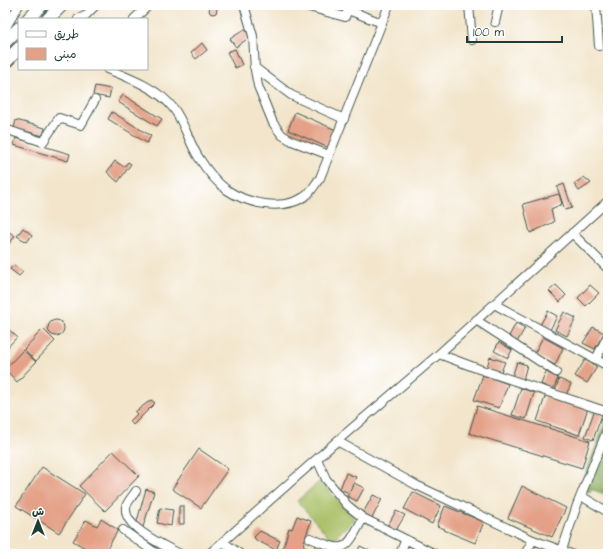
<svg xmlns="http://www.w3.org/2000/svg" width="613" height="559" font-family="'Architects Daughter','Playpen Sans Arabic',sans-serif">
<rect width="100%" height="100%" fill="#fff"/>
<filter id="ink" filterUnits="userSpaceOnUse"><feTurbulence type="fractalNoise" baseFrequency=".025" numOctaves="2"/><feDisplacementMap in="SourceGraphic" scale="8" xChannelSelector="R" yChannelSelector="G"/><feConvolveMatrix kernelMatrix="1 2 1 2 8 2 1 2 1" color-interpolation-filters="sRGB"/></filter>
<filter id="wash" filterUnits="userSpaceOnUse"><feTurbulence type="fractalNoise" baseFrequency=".012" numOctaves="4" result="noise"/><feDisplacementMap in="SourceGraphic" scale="16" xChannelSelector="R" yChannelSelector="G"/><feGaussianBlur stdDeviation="0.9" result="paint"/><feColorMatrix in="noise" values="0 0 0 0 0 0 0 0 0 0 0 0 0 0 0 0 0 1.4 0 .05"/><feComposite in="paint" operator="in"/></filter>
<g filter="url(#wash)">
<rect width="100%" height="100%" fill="#f2e5cb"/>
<path fill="#a8be63" stroke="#647e4c" d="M320 481 355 519 332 540 297 501Z"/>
<path fill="#86a559" stroke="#527146" d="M607 417 608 495 593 490 577 496Z"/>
<g id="blocks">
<path fill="#e4a188" d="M209 10a4 4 0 1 1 8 0a4 4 0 1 1-8 0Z
M245 29 250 37 236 47 230 39Z
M202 43 207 50 196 59 191 53Z
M235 49 242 65 235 68 227 52Z
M95 86 111 89 109 98 93 95Z
M123 95 162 119 157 126 118 102Z
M112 112 151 136 147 143 108 119Z
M295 112 336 130 329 148 288 130Z
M16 120 45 128 43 136 14 128Z
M16 138 70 154 68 161 14 145Z
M115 161 124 167 128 162 131 164 118 182 107 172Z
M584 177 591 183 579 191 574 184Z
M564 184 572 208 565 210 557 187Z
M559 194 562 204 551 209 554 222 530 233 523 204Z
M23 228 32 235 27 242 17 236Z
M5 229 15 236 9 244 5 241Z
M14 265 23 272 19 276 10 269Z
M556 285 566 295 560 302 549 291Z
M590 285 599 293 586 306 578 298Z
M548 311 557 316 550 330 540 325Z
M564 312 576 318 567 336 555 330Z
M48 328a8 8 0 1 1 16 0a8 8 0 1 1-16 0Z
M516 323 525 328 516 344 507 340Z
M5 326 17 337 5 350Z
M593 327 604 333 595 349 583 343Z
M43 329 55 341 36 361 24 349Z
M543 337 563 348 555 365 534 354Z
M499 342 512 350 508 358 494 351Z
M23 350 36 362 17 382 5 369Z
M490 357 505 362 500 374 486 370Z
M585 360 597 367 587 383 575 376Z
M517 362 527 365 523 380 512 377Z
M546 372 558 378 553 390 541 384Z
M483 375 508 384 499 408 474 400Z
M559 379 571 384 566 395 555 391Z
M521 388 534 393 526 419 512 415Z
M546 394 588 408 579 435 537 421Z
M151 400 155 403 133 425 130 421 137 414 135 412Z
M477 406 590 441 582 468 469 433Z
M595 409 603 412 593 440 585 437Z
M199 449 228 469 201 508 172 489Z
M113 451 139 476 105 511 79 486Z
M42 467 85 494 59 533 16 506Z
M346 473 356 477 350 491 354 483 364 488 357 501 347 496 349 493 340 489Z
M522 486 566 508 552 537 508 518Z
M146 489 154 492 143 527 136 525Z
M413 492 441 506 432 524 404 509Z
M373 495 382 499 372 518 363 513Z
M179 506H184V524H179Z
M445 506 484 522 475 543 444 530 445 529 437 526Z
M160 508 173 510 171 526 157 523Z
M396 511 405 515 395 532 387 527Z
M297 516 311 521 303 545 307 547 305 554H281L289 528 292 529Z
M101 519 118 530 104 554H96L73 541 86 520 97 526Z
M260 531 280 541 276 550 256 540 254 537Z
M316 545 327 550 325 554H312Z
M360 546 377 554H356Z"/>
</g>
</g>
<g filter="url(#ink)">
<use href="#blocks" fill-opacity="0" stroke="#3f564b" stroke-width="1"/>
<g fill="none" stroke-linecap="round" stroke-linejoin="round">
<g stroke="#3f564b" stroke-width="10">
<path id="minor" d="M244 5 253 36 255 70 258 86 273 123 282 135 292 141 329 155
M302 5 345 17 348 10 382 23
M469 5 472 40
M596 5 599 46
M78 19 85 16 96 5
M134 19 149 5
M495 22 499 5
M5 29 19 5
M254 67 291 95 344 119
M107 69C130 78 159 89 174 109 185 124 189 143 199 158 206 169 216 182 227 190 248 204 282 211 304 197 311 193 315 184 320 178L389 5
M5 129 43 142 59 118 81 125 95 100
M572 233 608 269
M494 304 608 366
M476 320 556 372
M439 354 479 369 608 412
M596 359 608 335
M337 441 416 485 533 540 571 554
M317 459 326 479 347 505 363 518 435 554
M136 491C133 496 127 502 126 507 123 528 165 546 180 554
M581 496 608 512
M123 530 157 554
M310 538C346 553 345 552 363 518
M223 542 240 554
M562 550 577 505 608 428
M209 554 337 441 439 354 608 201
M400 554 405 541
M525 554 533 540"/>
</g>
<g stroke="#3f564b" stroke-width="14">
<path id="highway" d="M28 19 42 5
M48 19 62 5
M5 42 19 28
M5 63 19 48"/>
</g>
<use href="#minor" stroke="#fff" stroke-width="8"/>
<use href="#highway" stroke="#fff" stroke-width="12"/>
</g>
</g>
<rect width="613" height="559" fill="none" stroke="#fff" stroke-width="20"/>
<rect x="18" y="18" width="130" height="52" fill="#ffffff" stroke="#a5b1ae"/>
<rect x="26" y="31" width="20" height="6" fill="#ffffff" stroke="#a5b1ae"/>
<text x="54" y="38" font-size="12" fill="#1f3d34">طريق</text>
<rect x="26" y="48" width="20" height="12" fill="#e4a188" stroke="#a5b1ae"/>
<text x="54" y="58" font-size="12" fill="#1f3d34">مبنى</text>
<g transform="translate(38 521)" stroke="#ffffff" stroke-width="3" paint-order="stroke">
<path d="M0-3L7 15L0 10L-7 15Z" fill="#1f3d34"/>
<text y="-6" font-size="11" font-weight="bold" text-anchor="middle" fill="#1f3d34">ش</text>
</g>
<path d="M467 36v6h95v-6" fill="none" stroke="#1f3d34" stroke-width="2"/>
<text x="473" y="36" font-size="12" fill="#1f3d34" stroke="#ffffff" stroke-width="3" paint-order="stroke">100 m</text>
</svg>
